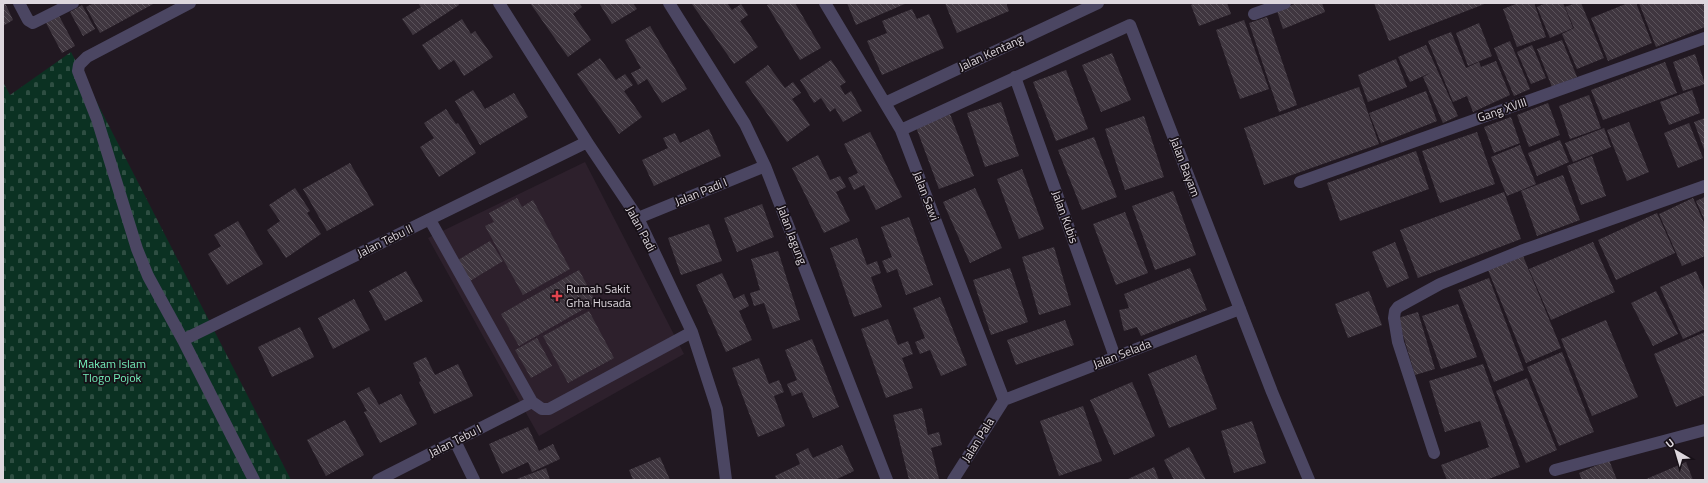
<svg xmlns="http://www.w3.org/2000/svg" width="1708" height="483" font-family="'Titillium Web',sans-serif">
<defs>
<pattern id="cemetery-stones" width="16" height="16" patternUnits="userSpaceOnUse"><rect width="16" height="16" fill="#0b3122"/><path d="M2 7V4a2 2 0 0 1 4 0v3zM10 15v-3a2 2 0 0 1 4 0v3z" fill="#2e4e42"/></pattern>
<pattern id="building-back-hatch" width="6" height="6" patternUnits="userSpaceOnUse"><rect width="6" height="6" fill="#3f363f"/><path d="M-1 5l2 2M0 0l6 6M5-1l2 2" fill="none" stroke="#5a525a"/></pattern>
</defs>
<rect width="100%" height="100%" fill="#211821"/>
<path fill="#2d202c" d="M585 162 684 354 539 436 428 238Z"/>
<path fill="url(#cemetery-stones)" d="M71 52 291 480H3V82L10 95Z"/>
<path fill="url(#building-back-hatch)" d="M3 3H5L13 20 3 26Z
M94 3H155L100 33 86 7Z
M418 3H458L459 5 413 35 402 19 421 7Z
M530 3H579L582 7 573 14 591 40 568 57Z
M599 3H633L637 9 612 24Z
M694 3H727L732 10 741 4 748 15 740 21 758 47 734 64 692 4Z
M771 3H795L821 48 800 60 767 5Z
M847 3H907L856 25Z
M945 3H1006L1009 11 957 33Z
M1196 3H1227L1231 14 1199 26 1191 5Z
M1297 3H1322L1325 12 1283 29 1277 11Z
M1374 3H1487L1389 41Z
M1518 3H1534L1546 37 1517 47 1503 9Z
M1546 3H1563L1573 28 1550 38 1537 7Z
M1576 3H1581L1604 58 1577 69 1562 34 1574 28 1565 7Z
M1628 3H1636L1652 43 1608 61 1591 18Z
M1639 3H1705V27L1656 47Z
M82 5 95 29 83 36 70 12Z
M912 9 917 19 929 14 944 48 882 75 867 41 887 33 882 21Z
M58 14 75 46 62 53 45 21Z
M1267 17 1297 105 1279 112 1249 23Z
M462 19 471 34 475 31 493 57 464 76 454 60 439 70 422 45Z
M1244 20 1269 89 1240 99 1216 30Z
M1479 23 1492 56 1468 66 1456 33Z
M650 26 687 89 662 103 647 79 638 85 631 73 641 68 625 40Z
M1451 32 1466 68 1479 62 1481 67 1496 61 1510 95 1473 112 1467 96 1453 102 1428 41Z
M1562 40 1577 77 1552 87 1537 49Z
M1510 41 1530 89 1514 96 1494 48Z
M1426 45 1458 116 1443 123 1423 77 1432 72 1410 82 1398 57Z
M1532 45 1546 78 1531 84 1517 52Z
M1112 53 1131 100 1101 112 1082 65Z
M1695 54 1705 84 1683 91 1673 62Z
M600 58 616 80 625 74 633 85 624 91 642 117 619 134 577 74Z
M1396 59 1407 87 1368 102 1358 75Z
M831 60 846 82 840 86 845 95 851 91 862 111 843 122 835 108 830 112 821 98 814 103 800 80Z
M1665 62 1677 93 1603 120 1591 90Z
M768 65 785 88 793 82 801 93 792 99 810 125 787 142 745 82Z
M1066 70 1088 129 1056 141 1033 82Z
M1359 87 1379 144 1264 185 1244 128Z
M473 90 485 109 514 93 528 117 480 145 455 101Z
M1692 90 1700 113 1669 125 1660 102Z
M1426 91 1437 121 1381 143 1369 113Z
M1589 95 1601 128 1570 139 1559 106Z
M1001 102 1019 156 985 167 967 113Z
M1548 103 1560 135 1529 147 1517 115Z
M446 109 456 124 458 123 476 153 439 177 420 147 434 138 424 123Z
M950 114 974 176 939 189 916 127Z
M1144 116 1164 177 1125 190 1105 129Z
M1511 117 1520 143 1494 153 1484 127Z
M1705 118V152L1694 122Z
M1629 122 1649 172 1627 181 1607 130Z
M1689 123 1703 158 1678 168 1664 133Z
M1604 128 1611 147 1573 162 1565 143Z
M709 129 721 156 654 186 642 160 668 148 663 138 675 133 680 143Z
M870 132 902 197 876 210 864 185 854 190 848 178 858 173 844 144Z
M1477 132 1495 184 1440 203 1422 151Z
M1094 137 1117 197 1082 210 1058 150Z
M1560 140 1569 162 1537 176 1528 153Z
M1520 145 1536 184 1507 196 1491 157Z
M1416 151 1429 189 1340 221 1327 183Z
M818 155 830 180 840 176 846 187 836 192 850 221 824 233 792 168Z
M1592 156 1606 196 1581 205 1567 166Z
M350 163 374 205 327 231 303 189Z
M1022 169 1044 229 1019 239 997 179Z
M1563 175 1580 220 1537 236 1521 191Z
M295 188 310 211 307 213 321 234 286 258 267 230 280 221 269 205Z
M975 188 1002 248 970 263 943 202Z
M1173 191 1196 255 1155 270 1132 206Z
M1504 192 1521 239 1418 278 1400 230Z
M1705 197V221L1696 201Z
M517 198 522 207 533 200 570 269 523 295 485 226 494 222 489 213Z
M1693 198 1705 225V256L1682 266 1659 214Z
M762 204 774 237 737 252 724 218Z
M1125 212 1148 273 1116 285 1093 224Z
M1657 213 1675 253 1616 280 1598 240Z
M909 217 933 285 906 295 897 269 887 273 882 261 892 257 881 227Z
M238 221 263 264 227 285 208 254 221 246 214 235Z
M709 224 722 261 681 275 668 238Z
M857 238 867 265 877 261 881 273 871 277 882 307 854 317 830 248Z
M490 241 503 261 470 281 458 260Z
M1395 242 1409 278 1387 288 1372 252Z
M1593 242 1615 292 1551 320 1529 269Z
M1054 247 1071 305 1039 315 1022 257Z
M778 251 800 320 773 329 764 303 754 306 750 293 760 290 751 259Z
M1523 256 1561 348 1526 363 1488 270Z
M1010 268 1028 322 991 335 973 280Z
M1190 268 1207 310 1141 336 1137 327 1124 331 1119 310 1129 308 1124 294Z
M579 270 596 302 519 346 501 314Z
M406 271 423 301 385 321 369 291Z
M1696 271 1705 292V329L1683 339 1660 287Z
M722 273 734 299 744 294 749 306 739 311 752 340 726 352 696 285Z
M1489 278 1524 370 1494 382 1458 290Z
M1369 291 1382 325 1348 338 1335 304Z
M1656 291 1678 334 1653 346 1631 303Z
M940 297 967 365 941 376 930 350 920 354 915 342 925 338 913 308Z
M354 299 370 330 333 349 318 318Z
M1458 304 1477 357 1441 369 1422 316Z
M589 311 614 358 568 383 543 336Z
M1418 312 1435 369 1415 375 1398 318Z
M888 319 898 345 908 341 913 354 902 358 913 388 886 398 861 329Z
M1065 320 1074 345 1016 365 1007 340Z
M1606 320 1638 397 1592 416 1561 339Z
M300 327 314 357 272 377 258 347Z
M1705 332V395L1676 407 1654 354Z
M537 338 552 366 531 378 515 350Z
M812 339 839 407 813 418 802 392 792 396 787 384 797 380 785 350Z
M1562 352 1594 432 1559 446 1527 367Z
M1196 355 1217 409 1169 428 1148 374Z
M426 357 435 375 458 364 473 396 434 414 419 382 421 381 413 363Z
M759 358 769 384 779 380 784 392 774 396 785 426 758 437 732 368Z
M1483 364 1520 467 1486 480H1447L1441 465 1489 447 1480 421 1445 432 1429 381Z
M1527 378 1557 450 1526 463 1496 391Z
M1132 382 1155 436 1114 455 1090 400Z
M369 387 379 405 401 394 417 424 380 443 364 412 367 411 357 393Z
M1083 406 1102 461 1059 476 1040 421Z
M922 408 928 435 939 432 942 445 931 448 939 479 934 480H909L893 415Z
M345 420 364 455 326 476 307 440Z
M1252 421 1266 463 1234 473 1221 431Z
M528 427 539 451 553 444 560 459 532 472 528 462 502 474 489 444Z
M842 445 854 471 835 480H777L775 476 800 464 796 454 808 448 813 458Z
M1189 447 1206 480H1174L1164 460Z
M660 457 670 480H633L629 470Z
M1609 460 1617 480H1582L1579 473Z
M1686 462 1693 480H1644Z
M1154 467 1159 480H1126Z
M546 468 550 480H514Z"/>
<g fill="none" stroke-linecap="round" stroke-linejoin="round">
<path stroke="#4b4662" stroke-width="12" d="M19 3 28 20 33 23 73 3
M190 3 87 57 79 65 78 71 97 119 137 249 148 276 183 340 254 480
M499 3 587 142 638 218 692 332 717 409 726 480
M669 3 745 124 765 166 887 480
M825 3 901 130 1004 400
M1254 14 1285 3
M1015 77 1115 357
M885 103 1098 3
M901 130 1130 25 1272 392 1309 480
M1300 182 1705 38
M638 218 765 166
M430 220 532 402 542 409H549L692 332
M183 340 587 142
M1004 400 1240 309
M455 441 474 480
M1434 453 1398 342 1394 318 1395 311 1398 307 1440 284 1521 251 1705 186
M1555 470 1705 430
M378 480 532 402
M953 480 1004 400"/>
</g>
<path fill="#e0444e" stroke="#171017" stroke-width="1.5" d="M555 290h4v4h4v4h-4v4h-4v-4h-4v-4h4z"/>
<g text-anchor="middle" stroke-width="3.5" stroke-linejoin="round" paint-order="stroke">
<g font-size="12" fill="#ddd7dd" stroke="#171017">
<text transform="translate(991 53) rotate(-25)" y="4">Jalan Kentang</text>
<text transform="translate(1502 110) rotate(-19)" y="4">Gang XVIII</text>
<text transform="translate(1185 167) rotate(69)" y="4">Jalan Bayam</text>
<text transform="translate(701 192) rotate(-22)" y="4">Jalan Padi I</text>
<text transform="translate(926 196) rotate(69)" y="4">Jalan Sawi</text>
<text transform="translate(1065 217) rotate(70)" y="4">Jalan Kubis</text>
<text transform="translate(641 229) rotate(62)" y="4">Jalan Padi</text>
<text transform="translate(792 235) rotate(69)" y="4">Jalan Jagung</text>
<text transform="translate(385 241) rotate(-26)" y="4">Jalan Tebu II</text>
<text transform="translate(1122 354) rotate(-21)" y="4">Jalan Selada</text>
<text transform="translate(978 440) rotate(-58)" y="4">Jalan Pala</text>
<text transform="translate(455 441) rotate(-27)" y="4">Jalan Tebu I</text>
</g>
<g font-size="12" fill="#ddd7dd" stroke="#171017" text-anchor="start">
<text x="566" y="293">Rumah Sakit<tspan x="566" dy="14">Grha Husada</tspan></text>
</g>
<g font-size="12" fill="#74f0bb" stroke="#171017">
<text x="112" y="368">Makam Islam<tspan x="112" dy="14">Tlogo Pojok</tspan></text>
</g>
</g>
<rect width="1708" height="483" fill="none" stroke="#ddd7dd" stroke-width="8"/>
<g transform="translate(1676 451) rotate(322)" stroke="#171017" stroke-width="3" paint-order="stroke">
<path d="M0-3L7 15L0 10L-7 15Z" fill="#ddd7dd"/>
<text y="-6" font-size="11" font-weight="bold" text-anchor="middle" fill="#ddd7dd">U</text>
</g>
</svg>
